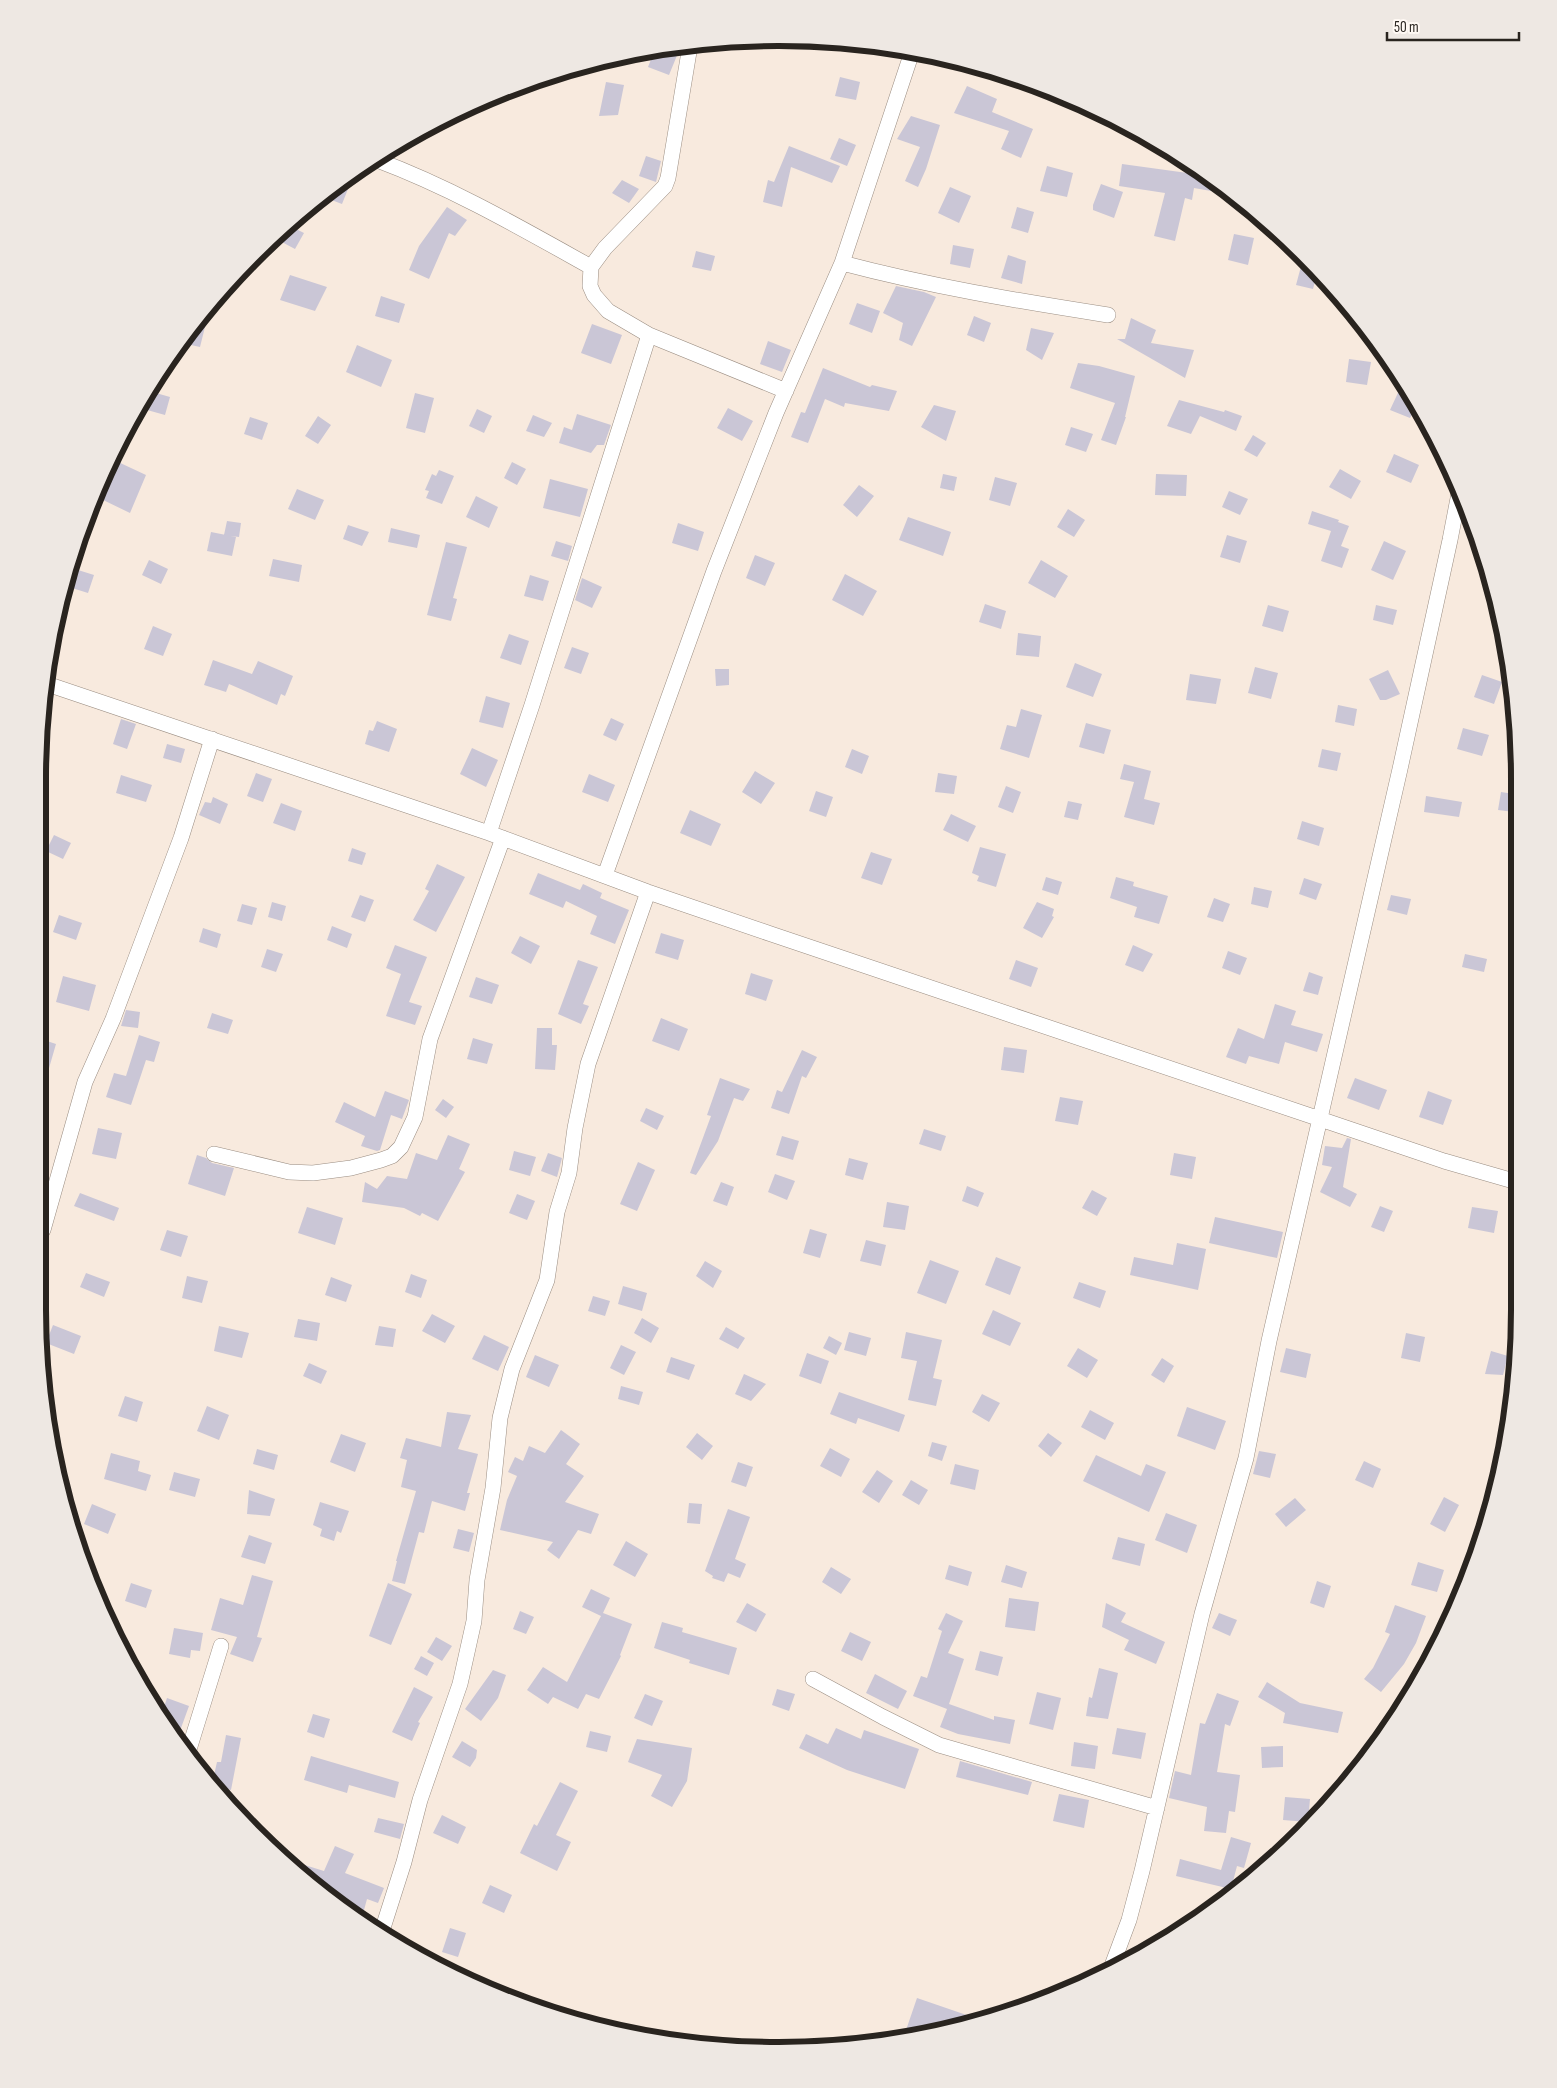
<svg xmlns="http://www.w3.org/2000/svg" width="1557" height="2088" font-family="'Sofia Sans Condensed',sans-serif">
<rect width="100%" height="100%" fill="#f8eade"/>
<path fill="#cac6d6" d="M668 49 678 53 669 75 648 67 654 52Z
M840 77 860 82 856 100 835 96Z
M606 82 624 85 618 115 599 116Z
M967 86 997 99 992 112 1033 129 1021 158 1001 149 1009 131 954 113Z
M911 116 940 125 926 169 918 187 905 181 920 147 897 139Z
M839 138 856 145 847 166 830 159Z
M789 146 840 166 832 183 791 167 782 207 763 202 768 180 774 182Z
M646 156 661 161 656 182 639 176Z
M1122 164 1202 175 1228 194 1194 188 1192 200 1185 198 1175 241 1154 236 1165 193 1119 186Z
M1047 166 1073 173 1067 197 1040 191Z
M354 174 342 204 321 196 328 190Z
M622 180 639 189 629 203 612 193Z
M1101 184 1123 192 1114 218 1093 210V205Z
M950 187 971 196 959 223 938 213Z
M447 207 467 220 455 236 449 233 429 279 409 270 419 246Z
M1017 207 1034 212 1028 233 1011 228Z
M288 225 304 233 295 249 278 240 284 229Z
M1234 234 1254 238 1248 265 1228 260Z
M953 245 974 249 970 268 950 264Z
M696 251 715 256 711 271 692 267Z
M1008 255 1026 261 1022 284 1001 278Z
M1303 259 1317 274 1313 289 1296 285Z
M290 275 327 287 315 311 280 300Z
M896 286 924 292 936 297 912 346 899 340 903 323 883 313Z
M381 296 405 304 399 323 375 316Z
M857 303 880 311 872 333 849 324Z
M209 311 200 347 182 343 190 333Z
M974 316 991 323 984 342 967 335Z
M1131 318 1156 330 1151 343 1194 350 1185 378 1117 339H1125Z
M592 324 622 335 611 364 581 353Z
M1031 328 1054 333 1042 360 1026 350Z
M768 341 791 350 782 372 760 364Z
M357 345 392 360 381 387 346 372Z
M1349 359 1371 362 1367 385 1346 382Z
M1078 363 1099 366 1135 376 1125 417H1126L1116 445 1101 440 1115 403 1070 388Z
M823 368 870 387 872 385 897 391 889 411 845 403 844 407 825 399 808 443 791 437 801 412 805 413Z
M1403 382 1418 404 1410 418 1390 410Z
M149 391 170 397 165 415 140 408Z
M415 393 434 398 425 433 406 428Z
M1179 400 1224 412 1225 410 1242 416 1236 431 1200 416 1191 434 1167 426Z
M934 405 956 411 946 441 921 427Z
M728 408 753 421 742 441 717 428Z
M477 409 492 416 484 433 469 426Z
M577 414 611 425 604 445H597L591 453 559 443 564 427 572 430Z
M533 415 552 423 544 437 526 431Z
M318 416 331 425 318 444 305 436Z
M250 417 268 423 262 440 244 434Z
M1071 427 1093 434 1086 452 1065 445Z
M1253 435 1266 443 1257 457 1244 450Z
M1394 454 1419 465 1411 483 1386 472Z
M116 461 146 475 130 513 99 498Z
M512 462 526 469 517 485 504 478Z
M1340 469 1361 481 1351 499 1329 487Z
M439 470 454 476 442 504 426 498 429 491 425 490 432 474 436 476Z
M943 474 957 477 954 491 940 488Z
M1156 474 1187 475 1186 496 1155 495Z
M995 477 1017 483 1010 506 989 500Z
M550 479 588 489 580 517 543 508Z
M859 485 874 496 857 517 843 505Z
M297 489 324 500 315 520 288 509Z
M1229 491 1248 499 1240 515 1222 507Z
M476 496 498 507 489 528 466 517Z
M1068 509 1085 520 1074 537 1057 527Z
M1312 511 1339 520 1338 522 1349 526 1341 546 1349 549 1342 568 1321 561 1331 531 1308 524Z
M908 517 951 532 943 556 899 540Z
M227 521 241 523 239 537 224 535Z
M678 523 704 532 698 551 672 543Z
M348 525 369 532 362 546 343 539Z
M391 528 420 535 417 548 388 542Z
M211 532 236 537 232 556 207 551Z
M1227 535 1247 541 1240 563 1220 557Z
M556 541 572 546 568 561 551 556Z
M1384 541 1406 551 1393 580 1371 570Z
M446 542 467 547 453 598 457 599 451 621 427 615Z
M755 555 775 563 765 586 746 578Z
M273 559 302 565 299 582 269 576Z
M149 560 168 569 161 584 142 575Z
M1041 560 1068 576 1055 598 1028 583Z
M78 570 94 575 88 593 72 588Z
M845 574 877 591 863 616 832 600Z
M530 575 549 581 543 601 524 596Z
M582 578 602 587 592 608 575 600Z
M985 604 1006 611 1001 629 979 622Z
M1268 605 1289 611 1283 632 1262 626Z
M1376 605 1397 610 1393 625 1373 620Z
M153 626 172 634 163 656 144 649Z
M1018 633 1041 636 1039 657 1016 655Z
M509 634 529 641 521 665 500 658Z
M572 647 589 653 581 674 564 668Z
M213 660 252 674 258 661 293 676 285 696 281 694 277 705 229 684 226 692 204 685Z
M1075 663 1102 674 1093 697 1066 687Z
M1255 667 1278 673 1271 699 1248 693Z
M715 669H729V685L716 686Z
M1388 670 1400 694 1386 700H1380L1369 679Z
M1190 674 1221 679 1216 704 1186 700Z
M1482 675 1502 682 1494 704 1474 697Z
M486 696 510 703 503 728 479 722Z
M1338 705 1357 709 1354 726 1335 722Z
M1021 709 1042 715 1029 758 1000 749 1007 725 1016 727Z
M611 718 624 724 616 741 603 735Z
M121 719 136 724 127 749 113 744Z
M377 721 397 729 389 752 365 744 369 730 373 731Z
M1086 723 1111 730 1104 754 1079 747Z
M1463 728 1489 735 1482 756 1457 749Z
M167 744 185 749 181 763 163 758Z
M472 748 498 760 486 787 460 774Z
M852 749 869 756 862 774 845 767Z
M1322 749 1341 753 1337 771 1318 767Z
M1124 764 1151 771 1144 799 1160 803 1154 825 1124 817 1134 782 1120 779Z
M755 771 775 783 761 804 742 792Z
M256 773 272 779 263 802 247 796Z
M938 773 957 776 954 794 935 792Z
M589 774 615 785 608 802 582 792Z
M121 775 152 785 146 802 116 793Z
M1006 786 1021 792 1013 813 998 807Z
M816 791 833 797 826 817 809 811Z
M1501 792 1514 794V812L1498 810Z
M1426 796 1462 802 1459 817 1424 812Z
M213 797 228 804 220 824 199 815 205 802 211 803Z
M1068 801 1082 804 1078 820 1064 817Z
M281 803 302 811 295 831 273 823Z
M690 810 721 824 711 846 680 833Z
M951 814 976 826 968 842 943 830Z
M1302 821 1324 828 1319 846 1297 839Z
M54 835 71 843 63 859 46 851Z
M980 847 1006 854 996 887 977 881 979 876 972 873Z
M352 848 366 853 362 865 348 861Z
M871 852 892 859 882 885 861 878Z
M437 864 465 877 436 932 413 920 429 891 425 889Z
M538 873 580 890 583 884 602 893 600 898 629 910 615 944 590 934 597 916 566 901 563 908 529 894Z
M1046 877 1062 882 1058 895 1042 890Z
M1116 877 1134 882 1133 886 1168 896 1159 924 1134 917 1137 907 1110 898Z
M1304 878 1322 884 1316 900 1299 894Z
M1254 887 1272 891 1268 908 1251 904Z
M360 895 374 900 365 922 351 917Z
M1391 895 1411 899 1407 915 1387 910Z
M1214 898 1230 904 1223 922 1207 917Z
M272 902 286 906 282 921 268 917Z
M1037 902 1054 909 1052 916 1054 917 1042 938 1023 928Z
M242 904 257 908 252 925 237 921Z
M59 915 82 923 76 940 53 932Z
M332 926 352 934 347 948 327 940Z
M203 928 221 934 217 948 199 942Z
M661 933 684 940 678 960 655 953Z
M520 936 540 946 531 964 511 953Z
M395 945 427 957 409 1002 422 1006 415 1025 386 1016 401 974 386 968Z
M1133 945 1153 954 1143 972 1125 965Z
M267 949 283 954 276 972 261 967Z
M1228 951 1247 958 1240 975 1222 968Z
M1465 954 1487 959 1484 972 1462 967Z
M578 960 598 967 583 1004 589 1006 581 1024 558 1014Z
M1016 960 1038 968 1031 987 1009 979Z
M1309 972 1323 977 1318 995 1303 991Z
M751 973 773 980 766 1001 745 994Z
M63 976 96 985 89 1011 56 1002Z
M476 977 499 985 492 1004 469 997Z
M1275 1004 1296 1011 1291 1025 1323 1034 1317 1052 1285 1042 1279 1064 1249 1056 1246 1064 1226 1057 1238 1028 1264 1039Z
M126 1010 140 1012 138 1028 121 1026Z
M212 1013 233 1020 228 1034 207 1028Z
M661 1018 688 1029 679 1051 652 1041Z
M537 1028H552V1045H557L555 1070 535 1069Z
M139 1035 160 1042 154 1062 146 1060 131 1105 106 1097 114 1073 126 1076Z
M473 1038 493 1044 487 1064 467 1059Z
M41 1039 56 1044 45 1082 42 1081Z
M1004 1047 1027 1050 1024 1073 1001 1070Z
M802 1050 817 1057 806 1078 802 1076 789 1114 771 1108 777 1090 782 1092Z
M720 1078 750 1089 743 1101 734 1098 718 1141 696 1175 690 1173 711 1116 707 1115Z
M1355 1078 1387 1090 1379 1110 1347 1098Z
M385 1091 409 1100 402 1119 391 1115 380 1150 377 1151 361 1146 365 1136 335 1122 344 1102 375 1117Z
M1428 1091 1452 1100 1443 1125 1419 1117Z
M1060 1097 1083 1101 1078 1125 1055 1121Z
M443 1099 454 1107 446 1118 435 1110Z
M646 1108 664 1116 657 1130 640 1121Z
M98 1128 122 1133 116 1159 92 1154Z
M924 1129 946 1136 941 1151 919 1144Z
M448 1135 470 1144 459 1169 465 1172 438 1221 422 1213 420 1216 404 1208 362 1202 365 1182 377 1189 387 1176 407 1179 416 1153 437 1160Z
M782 1136 799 1141 793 1160 776 1155Z
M1347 1138 1351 1139 1343 1187 1357 1194 1350 1207 1320 1192 1332 1167 1322 1165 1325 1146 1342 1148Z
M514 1151 536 1157 530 1176 509 1170Z
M548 1153 562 1158 557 1177 541 1171Z
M1174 1153 1196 1157 1192 1179 1170 1175Z
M197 1155 206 1158 212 1163 234 1168 225 1196 188 1184Z
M849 1158 868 1163 863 1180 845 1175Z
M638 1162 655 1170 637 1211 620 1204Z
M775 1174 795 1181 787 1200 768 1192Z
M721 1182 734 1187 727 1206 713 1201Z
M967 1186 984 1193 978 1207 962 1201Z
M1092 1190 1107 1198 1097 1216 1082 1208Z
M80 1193 119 1208 114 1221 74 1206Z
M517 1194 535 1201 527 1220 509 1213Z
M887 1202 909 1206 905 1230 883 1227Z
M1380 1206 1393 1211 1384 1232 1371 1227Z
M307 1207 343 1218 335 1245 298 1233Z
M1472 1207 1498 1211 1494 1233 1468 1228Z
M1215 1217 1283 1232 1277 1258 1209 1243Z
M810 1229 827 1234 820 1258 803 1253Z
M167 1230 188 1236 181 1257 160 1250Z
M866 1240 886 1245 881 1266 860 1261Z
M1177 1243 1206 1249 1198 1290 1130 1275 1134 1257 1173 1265Z
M996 1257 1021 1267 1010 1295 985 1285Z
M930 1260 959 1271 946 1304 917 1293Z
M705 1261 722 1271 713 1288 696 1276Z
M86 1273 110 1282 104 1297 80 1287Z
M411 1274 427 1280 421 1298 405 1292Z
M187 1276 208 1281 202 1303 182 1298Z
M331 1277 352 1285 346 1302 325 1295Z
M1079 1282 1106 1291 1100 1308 1073 1298Z
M623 1286 647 1293 642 1311 618 1304Z
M593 1296 610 1301 605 1316 588 1311Z
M993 1310 1021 1323 1010 1346 982 1334Z
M432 1314 455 1326 445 1343 422 1331Z
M642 1318 659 1328 651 1343 634 1333Z
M298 1319 320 1323 317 1341 294 1337Z
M53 1325 81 1336 74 1354 46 1343Z
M219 1326 249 1333 242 1358 214 1351Z
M379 1326 396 1329 393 1347 375 1345Z
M726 1327 745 1338 738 1349 719 1339Z
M849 1332 871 1338 866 1356 844 1350Z
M906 1332 942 1340 933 1378 942 1380 936 1406 908 1400 917 1361 901 1358Z
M1406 1333 1425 1337 1420 1362 1401 1358Z
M484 1335 509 1347 498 1371 472 1359Z
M829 1336 842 1343 836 1355 823 1348Z
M621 1345 636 1352 624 1375 610 1368Z
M1078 1348 1098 1360 1087 1378 1067 1366Z
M1286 1348 1311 1354 1306 1378 1280 1372Z
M1491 1351 1508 1356 1503 1375 1485 1374Z
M807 1353 829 1361 821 1384 799 1376Z
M535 1355 559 1365 549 1387 526 1377Z
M671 1357 695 1365 689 1380 666 1372Z
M1162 1358 1174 1366 1164 1383 1151 1375Z
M309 1363 327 1371 321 1384 303 1376Z
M744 1374 766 1384 751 1401 735 1394Z
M621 1386 643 1392 639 1405 618 1399Z
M839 1392 905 1415 899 1432 858 1418 856 1424 830 1414Z
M982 1394 1000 1403 989 1422 972 1412Z
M125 1396 143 1402 137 1422 118 1416Z
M207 1406 229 1415 219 1440 197 1431Z
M1187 1407 1226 1421 1215 1450 1177 1436Z
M1090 1410 1114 1423 1105 1440 1081 1427Z
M447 1412 471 1415 458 1449 478 1454 467 1493H470L465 1511 432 1501 424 1533 419 1532 405 1584 392 1581 397 1561H396L416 1491 401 1487 407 1460 400 1458 406 1438 441 1447Z
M561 1430 580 1444 566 1464 584 1476 565 1502 599 1514 591 1534 578 1530 559 1559 547 1550 553 1542 500 1530 507 1500 517 1476 508 1472 515 1457 523 1461 529 1446 545 1453Z
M697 1433 713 1446 702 1460 686 1447Z
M1048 1433 1062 1443 1051 1457 1038 1446Z
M341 1434 366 1443 355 1472 330 1462Z
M932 1442 947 1446 942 1461 928 1456Z
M830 1448 850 1459 841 1477 820 1466Z
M257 1449 278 1455 274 1470 253 1464Z
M1259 1451 1276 1454 1270 1478 1253 1474Z
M111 1453 140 1461 138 1471 151 1475 146 1491 104 1479Z
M1096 1455 1141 1476 1146 1464 1166 1472 1149 1512 1083 1481Z
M1364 1461 1381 1469 1373 1488 1355 1480Z
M738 1462 753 1467 746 1487 731 1482Z
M955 1464 979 1470 975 1490 950 1484Z
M877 1470 893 1481 879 1503 862 1492Z
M174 1472 200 1479 195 1497 169 1490Z
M911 1480 928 1490 919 1505 902 1495Z
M249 1490 275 1499 270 1516 247 1514Z
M1444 1497 1459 1505 1445 1532 1430 1524Z
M1295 1498 1306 1510 1286 1527 1275 1514Z
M320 1502 349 1511 341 1533 337 1531 334 1541 320 1536 322 1529 313 1525Z
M689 1503 702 1504 700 1524 687 1523Z
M92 1504 116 1514 108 1534 84 1524Z
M728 1509 750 1517 735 1559 746 1564 740 1578 728 1573 724 1582 712 1578 713 1576 705 1571Z
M1166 1513 1197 1525 1187 1553 1155 1540Z
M458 1529 474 1533 469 1552 453 1548Z
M249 1535 272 1543 265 1564 241 1557Z
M1118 1537 1145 1544 1140 1566 1112 1559Z
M626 1541 648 1554 635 1577 613 1565Z
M1418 1562 1444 1570 1437 1592 1411 1585Z
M949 1565 972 1572 968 1586 945 1579Z
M1006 1565 1027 1572 1022 1588 1001 1582Z
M831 1567 851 1579 841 1594 822 1582Z
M252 1575 273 1581 257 1637 262 1638 253 1662 230 1654 237 1637 211 1630 220 1598 243 1605Z
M1317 1581 1331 1586 1324 1608 1310 1603Z
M131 1583 152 1590 146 1608 125 1601Z
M388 1583 412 1594 391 1645 369 1636Z
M591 1589 610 1598 603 1613 632 1624 620 1655 621 1656 599 1699 586 1694 578 1709 553 1697 548 1704 527 1690 543 1667 567 1682 601 1616 582 1607Z
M1009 1598 1039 1602 1035 1631 1005 1627Z
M747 1603 766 1614 756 1632 736 1622Z
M1106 1603 1126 1613 1121 1622 1165 1642 1156 1664 1124 1650 1129 1640 1102 1627Z
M1395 1605 1426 1616 1416 1643 1404 1664 1381 1692 1364 1679 1373 1668 1390 1634 1385 1632Z
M520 1611 534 1617 526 1634 513 1629Z
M946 1613 963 1621 948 1653 964 1659 949 1704 994 1720V1716L1015 1720 1010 1744 958 1734 940 1727 947 1709 913 1696 921 1676 927 1678 942 1631 938 1629Z
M1219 1613 1237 1620 1230 1636 1212 1628Z
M662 1622 683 1628 682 1632 737 1648 729 1675 689 1663 690 1660 654 1648Z
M174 1628 203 1633 200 1651 191 1650 190 1658 169 1654Z
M850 1632 871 1642 862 1661 841 1651Z
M436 1637 452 1646 442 1661 427 1652Z
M980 1651 1003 1657 998 1676 975 1670Z
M421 1656 434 1663 427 1676 414 1669Z
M1099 1668 1118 1673 1108 1719 1086 1716 1089 1697 1092 1698Z
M493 1670 506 1675 498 1698 481 1721 465 1709Z
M875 1674 907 1691 898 1709 866 1693Z
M1267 1682 1300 1703 1343 1712 1338 1733 1283 1723 1285 1713 1258 1697Z
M414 1687 433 1697 418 1722 420 1723 412 1741 392 1732Z
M777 1689 795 1694 789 1711 772 1705Z
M1037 1692 1061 1698 1053 1730 1029 1724Z
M1217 1693 1239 1701 1230 1726 1225 1724 1217 1772 1240 1775 1235 1812 1229 1811 1226 1833 1204 1831 1207 1807 1169 1798 1175 1771 1191 1775 1200 1723 1205 1724Z
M645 1694 663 1701 652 1726 634 1718Z
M167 1698 189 1706 181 1728 165 1722 161 1716Z
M313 1714 330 1719 324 1738 307 1732Z
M836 1728 861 1739 864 1730 919 1749 905 1789 847 1770 799 1748 806 1734 828 1744Z
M1117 1728 1146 1733 1141 1759 1112 1754Z
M590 1731 611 1736 607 1752 586 1747Z
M226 1735 241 1738 231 1790 215 1786 212 1784 217 1762H221Z
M637 1739 692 1748 687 1781 672 1807 651 1796 662 1775 628 1762Z
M462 1741 477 1750 476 1758 470 1767 452 1757Z
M1074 1742 1098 1746 1095 1769 1071 1766Z
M1283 1746V1767L1262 1768 1261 1747Z
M311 1756 399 1782 395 1798 349 1785 347 1793 304 1780Z
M960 1761 1032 1782 1028 1795 956 1777Z
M560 1782 578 1791 556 1835 571 1842 557 1871 520 1853 534 1824 537 1826Z
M1059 1794 1089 1800 1084 1828 1053 1821Z
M1285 1797 1310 1799 1308 1822 1283 1820Z
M442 1815 466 1827 458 1844 433 1833Z
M378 1818 404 1824 400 1839 374 1832Z
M1231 1837 1251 1843 1244 1868 1237 1866 1231 1889 1176 1876 1180 1859 1221 1870Z
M335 1846 354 1854 345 1873 384 1888 378 1903 367 1899 361 1921 290 1866 282 1858 324 1871Z
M490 1885 512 1895 504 1913 482 1903Z
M450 1928 466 1933 458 1957 442 1952Z
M917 1998 984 2021 970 2025 904 2036Z"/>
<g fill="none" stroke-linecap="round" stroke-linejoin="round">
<g stroke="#9a8d82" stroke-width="16">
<path id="street" d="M690 46 668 178 665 186 605 248 591 267 590 286 594 295 608 311 649 335 786 391
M377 160C452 188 521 228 591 267
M842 263C929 286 1018 301 1108 315
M47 684 489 833 648 892 771 934 1320 1119 1444 1161 1517 1182
M489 833 532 705 649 335
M605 875 714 571 776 413 842 263 912 52
M214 1154 289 1172 313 1173 351 1168 381 1160 392 1156 401 1147 415 1117 430 1039 503 838
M43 1230 85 1082 113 1019 181 838 212 739
M813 1679 883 1717 939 1745 1157 1808
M187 1756 221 1646
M381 1934 404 1862 420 1800 460 1684 474 1621 477 1580 493 1488 500 1418 512 1369 547 1280 557 1212 569 1173 575 1128 588 1064 648 892
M1110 1971 1129 1920 1142 1871 1202 1614 1246 1458 1269 1341 1400 769 1450 540 1460 488"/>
</g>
<use href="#street" stroke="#fff" stroke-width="15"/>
</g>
<path d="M0 0H1557V2088H0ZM778 46H779A732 732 0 0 1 1511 778V1310A732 732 0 0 1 779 2042H778A732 732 0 0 1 46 1310V778A732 732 0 0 1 778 46Z" fill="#eee8e3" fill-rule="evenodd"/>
<path fill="none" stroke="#29241f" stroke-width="6" d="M778 46H779A732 732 0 0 1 1511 778V1310A732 732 0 0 1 779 2042H778A732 732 0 0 1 46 1310V778A732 732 0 0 1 778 46Z"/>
<path d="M1387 32v8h132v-8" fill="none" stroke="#29241f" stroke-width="2.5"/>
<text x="1394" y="32" font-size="15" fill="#29241f" stroke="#fff9f4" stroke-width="4" paint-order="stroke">50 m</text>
</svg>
